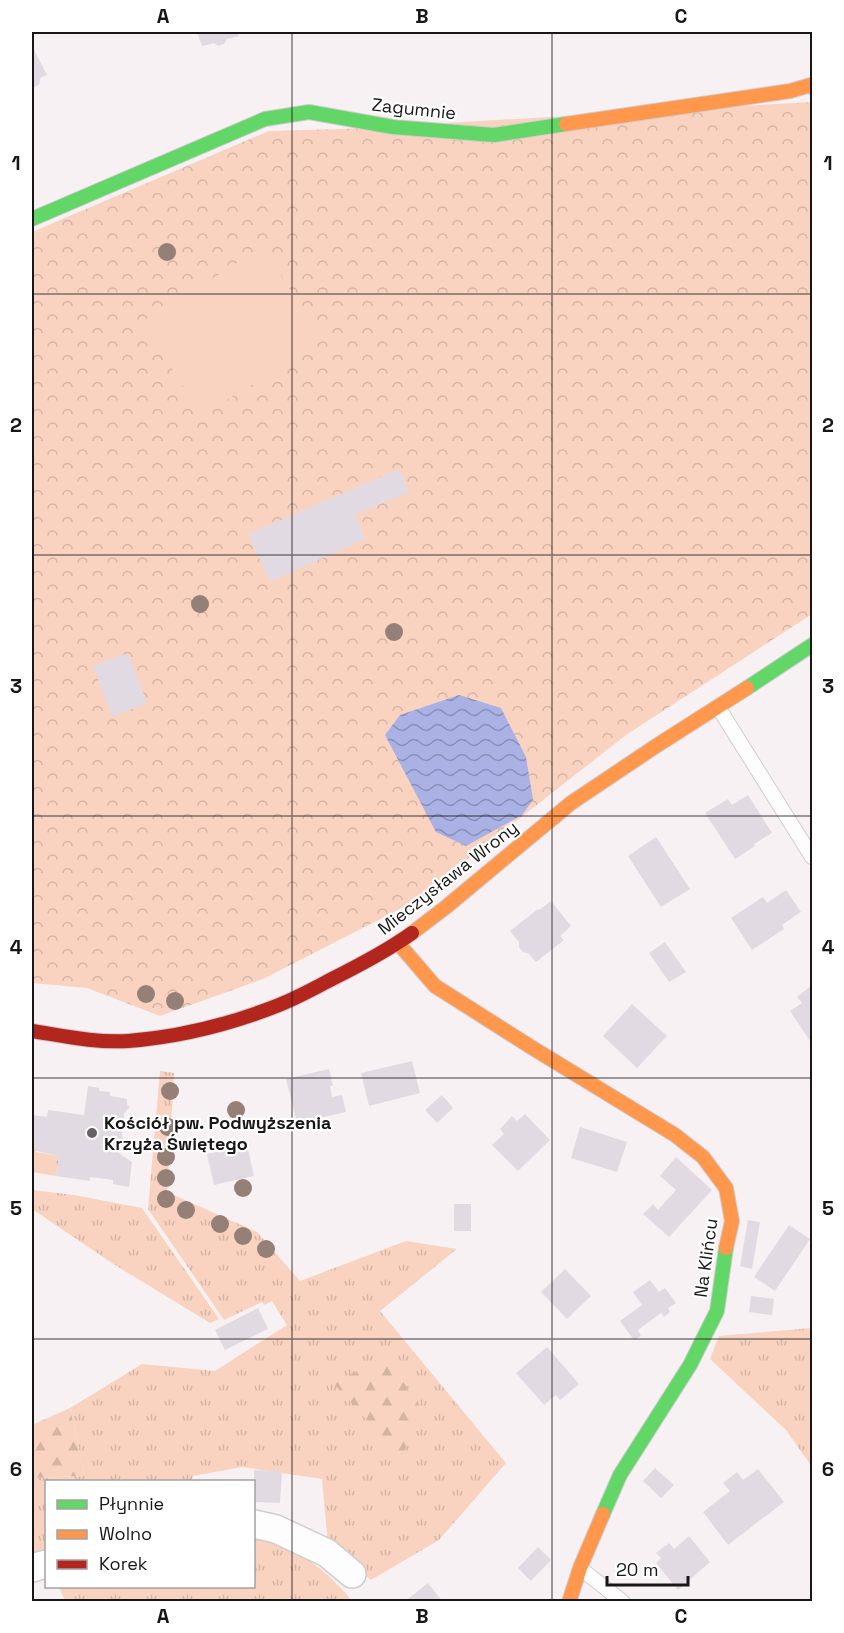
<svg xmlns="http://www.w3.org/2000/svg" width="844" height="1633" font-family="'Space Grotesk',sans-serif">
<defs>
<pattern id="grass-tufts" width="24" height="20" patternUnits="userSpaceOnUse" patternTransform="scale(1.5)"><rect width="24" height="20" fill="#f9d3c0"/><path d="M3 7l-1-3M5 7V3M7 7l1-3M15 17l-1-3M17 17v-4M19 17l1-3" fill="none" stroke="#d5b4a4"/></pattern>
<pattern id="forest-firs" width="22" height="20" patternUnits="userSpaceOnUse" patternTransform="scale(1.5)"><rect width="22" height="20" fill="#f9d3c0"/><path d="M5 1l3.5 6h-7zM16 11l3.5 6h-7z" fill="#d5b4a4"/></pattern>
<pattern id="park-crowns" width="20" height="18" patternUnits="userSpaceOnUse" patternTransform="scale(1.5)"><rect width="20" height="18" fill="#f9d3c0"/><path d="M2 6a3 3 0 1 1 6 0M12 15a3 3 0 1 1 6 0" fill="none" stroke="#d5b4a4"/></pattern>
<pattern id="water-waves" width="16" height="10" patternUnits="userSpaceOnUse" patternTransform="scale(1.5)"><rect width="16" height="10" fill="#a9b1e5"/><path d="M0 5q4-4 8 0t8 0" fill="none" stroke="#898fb9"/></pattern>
</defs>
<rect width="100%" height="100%" fill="#f7f1f4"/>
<path fill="url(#grass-tufts)" d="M160 1071 174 1073 167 1192 257 1232 300 1281 406 1241 457 1249 380 1311 506 1463 439 1540 371 1580 328 1544 322 1479 242 1467 193 1476 191 1481 46 1482V1552L32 1557V1478L85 1476 70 1408 142 1364 215 1371 287 1325 272 1301 264 1305 262 1302 224 1320 148 1209Z
M32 1146 36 1147V1152L59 1156 56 1176 32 1172Z
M32 1190 74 1195 142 1208 219 1319 210 1323 115 1265 32 1209Z
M812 1328V1467L786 1430 710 1359 719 1336Z
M254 1538C261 1540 270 1540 277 1543 304 1552 335 1579 352 1601H65L59 1587 254 1586Z"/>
<path fill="url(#forest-firs)" d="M385 1355 424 1412 401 1458 334 1384Z
M70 1408 85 1476 32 1478V1425Z"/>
<path fill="url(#park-crowns)" d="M812 102V614L626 735 469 858 431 893 263 979 160 1016 87 988 32 983V232L269 131 342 129Z"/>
<path fill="#f9d3c0" d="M263 247 322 341 201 416 143 321Z"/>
<path fill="url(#water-waves)" d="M459 695 501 708 526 757 533 800 522 815 466 846 436 832 385 735 400 715Z"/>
<path fill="#e1dae3" d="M197 32H237L239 36 227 39 224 44 218 46 214 43 202 46Z
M32 46 47 75 41 77 39 85 32 88Z
M399 469 409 492 355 515 365 539 270 582 248 534Z
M128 653 147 703 112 717 93 666Z
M748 795 772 833 754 844 755 846 735 859 705 813 728 799 732 805Z
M656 837 690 889 661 907 628 856Z
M786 890 801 912 782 925 784 929 752 950 731 918 763 897 767 903Z
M551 901 571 926 560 936 564 940 536 962 528 953 523 952 519 947V942L510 931 538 909 539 910Z
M665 942 686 972 669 982 649 953Z
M812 985V1039L810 1041 790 1011 802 1003 797 997Z
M632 1004 667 1036 637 1068 603 1036Z
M412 1061 420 1093 369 1106 361 1073Z
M329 1069 333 1086H330L332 1097 342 1095 346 1112 297 1123 286 1079Z
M88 1086 99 1088V1091L110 1092V1096L127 1099V1105L130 1107 124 1113V1121L127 1123 122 1130V1137L125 1139 120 1146 119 1153 132 1162 129 1187 113 1184V1180L90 1177V1181L56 1176 59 1156 36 1151V1147L32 1146V1115L47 1117 48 1110 84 1115Z
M442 1095 453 1108 437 1123 425 1110Z
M525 1114 550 1140 518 1171 492 1145 504 1134 500 1129 512 1116 517 1121Z
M580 1127 627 1142 617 1172 571 1158Z
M247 1145 254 1176 214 1185 207 1154Z
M676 1157 712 1190 669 1237 643 1214 653 1204 658 1210 676 1190 660 1176Z
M454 1204H471V1231H454Z
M748 1220 760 1222 752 1269 740 1266Z
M789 1225 810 1239 775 1291 754 1277Z
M565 1269 591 1296 567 1319 541 1292Z
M650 1280 659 1292 665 1288 676 1303 668 1308 670 1312 664 1317 661 1313 638 1330 641 1336 634 1340 620 1321 642 1305 633 1292Z
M751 1296 774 1299 772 1315 749 1312Z
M258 1308 268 1329 225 1350 215 1330Z
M547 1347 579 1384 560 1400 556 1395 544 1405 516 1373Z
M655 1468 674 1485 661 1498 643 1481Z
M758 1469 784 1502 728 1545 703 1512 730 1491 723 1483 737 1472 743 1480Z
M254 1470 282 1471 280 1503 254 1502Z
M689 1536 710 1562 678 1590 656 1563 661 1558 656 1553 669 1543 674 1549Z
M538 1547 551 1560 531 1581 518 1568Z
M428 1583 443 1602H404Z"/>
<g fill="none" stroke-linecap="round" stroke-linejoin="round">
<g stroke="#d1ccce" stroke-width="16">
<path id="lane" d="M718 707 812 857
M580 1568 623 1602"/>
</g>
<g stroke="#d1ccce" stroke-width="30">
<path id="street" d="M254 1524 276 1529 327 1553 352 1574
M32 1568 46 1564"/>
</g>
<g stroke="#d1ccce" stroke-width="16">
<path id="fast" d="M32 219 265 119 309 112 393 127 494 135 566 124
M747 688 812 645
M603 1514 620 1475 690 1365 717 1311 726 1248"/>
</g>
<g stroke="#d1ccce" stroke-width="16">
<path id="slow" d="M566 124 790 91 811 85 812 87
M412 933 446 907 571 803 656 746 747 688
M398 943 435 986 531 1047 675 1135 703 1157 726 1188 732 1221 726 1248
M569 1602 580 1568 603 1514"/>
</g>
<g stroke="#d1ccce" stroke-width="16">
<path id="jam" d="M32 1031C64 1036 95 1043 128 1041 179 1037 231 1024 279 1005 297 998 315 988 332 979 360 965 387 951 412 933"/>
</g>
<use href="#lane" stroke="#fefdfd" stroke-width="14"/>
<use href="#street" stroke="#fefdfd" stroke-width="27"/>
<use href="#fast" stroke="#63d668" stroke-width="14"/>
<use href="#slow" stroke="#ff974d" stroke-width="14"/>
<use href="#jam" stroke="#b3261e" stroke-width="14"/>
</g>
<g fill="#948077">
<circle cx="167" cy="252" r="9"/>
<circle cx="200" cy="604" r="9"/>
<circle cx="394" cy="632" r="9"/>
<circle cx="146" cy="994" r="9"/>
<circle cx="175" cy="1001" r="9"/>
<circle cx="170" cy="1091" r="9"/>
<circle cx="236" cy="1110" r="9"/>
<circle cx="168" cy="1127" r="9"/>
<circle cx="166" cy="1157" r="9"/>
<circle cx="166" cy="1178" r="9"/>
<circle cx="243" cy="1188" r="9"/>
<circle cx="166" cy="1199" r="9"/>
<circle cx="186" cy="1210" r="9"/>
<circle cx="220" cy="1224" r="9"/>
<circle cx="243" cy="1236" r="9"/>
<circle cx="266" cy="1249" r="9"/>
</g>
<path fill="none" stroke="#191618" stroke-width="1.5" stroke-opacity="0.55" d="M292 32V1602M552 32V1602M32 294H812M32 555H812M32 816H812M32 1078H812M32 1339H812"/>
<circle fill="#676365" stroke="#fff" stroke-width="2" cx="92" cy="1133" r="6"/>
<g text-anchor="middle" stroke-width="4.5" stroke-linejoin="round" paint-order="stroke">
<g font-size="18" fill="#191618" stroke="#fff">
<text transform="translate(414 109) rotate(6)" y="6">Zagumnie</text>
<text transform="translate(448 878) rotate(-38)" y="6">Mieczysława Wrony</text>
<text transform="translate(706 1258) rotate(-82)" y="6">Na Klińcu</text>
</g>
<g font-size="18" font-weight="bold" fill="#191618" stroke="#fff" text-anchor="start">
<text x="104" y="1129">Kościół pw. Podwyższenia<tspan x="104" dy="21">Krzyża Świętego</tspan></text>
</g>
</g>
<rect width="844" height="1633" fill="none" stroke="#ffffff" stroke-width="66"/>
<rect x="45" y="1480" width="210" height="108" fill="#ffffff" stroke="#a3a2a3" stroke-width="1.5"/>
<rect x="57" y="1500" width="30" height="9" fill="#63d668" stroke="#a3a2a3" stroke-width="1.5"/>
<text x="99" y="1510" font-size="18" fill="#191618">Płynnie</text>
<rect x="57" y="1530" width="30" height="9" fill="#ff974d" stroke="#a3a2a3" stroke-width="1.5"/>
<text x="99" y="1540" font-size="18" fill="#191618">Wolno</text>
<rect x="57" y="1560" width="30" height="9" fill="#b3261e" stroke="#a3a2a3" stroke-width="1.5"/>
<text x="99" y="1570" font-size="18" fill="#191618">Korek</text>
<path d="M607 1576v9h81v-9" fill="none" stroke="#191618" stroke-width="3"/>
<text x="616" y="1576" font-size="18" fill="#191618" stroke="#ffffff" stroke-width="4.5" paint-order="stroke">20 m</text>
<rect x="33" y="33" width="778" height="1567" fill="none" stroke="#191618" stroke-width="2"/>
<g font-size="20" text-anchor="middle" font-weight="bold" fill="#191618">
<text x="163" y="23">A</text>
<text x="422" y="23">B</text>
<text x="681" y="23">C</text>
<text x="16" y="170">1</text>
<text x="828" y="170">1</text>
<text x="16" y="432">2</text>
<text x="828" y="432">2</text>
<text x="16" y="693">3</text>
<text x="828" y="693">3</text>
<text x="16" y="954">4</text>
<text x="828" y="954">4</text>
<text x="16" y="1215">5</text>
<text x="828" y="1215">5</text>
<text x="16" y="1476">6</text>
<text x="828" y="1476">6</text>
<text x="163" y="1623">A</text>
<text x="422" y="1623">B</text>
<text x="681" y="1623">C</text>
</g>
</svg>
